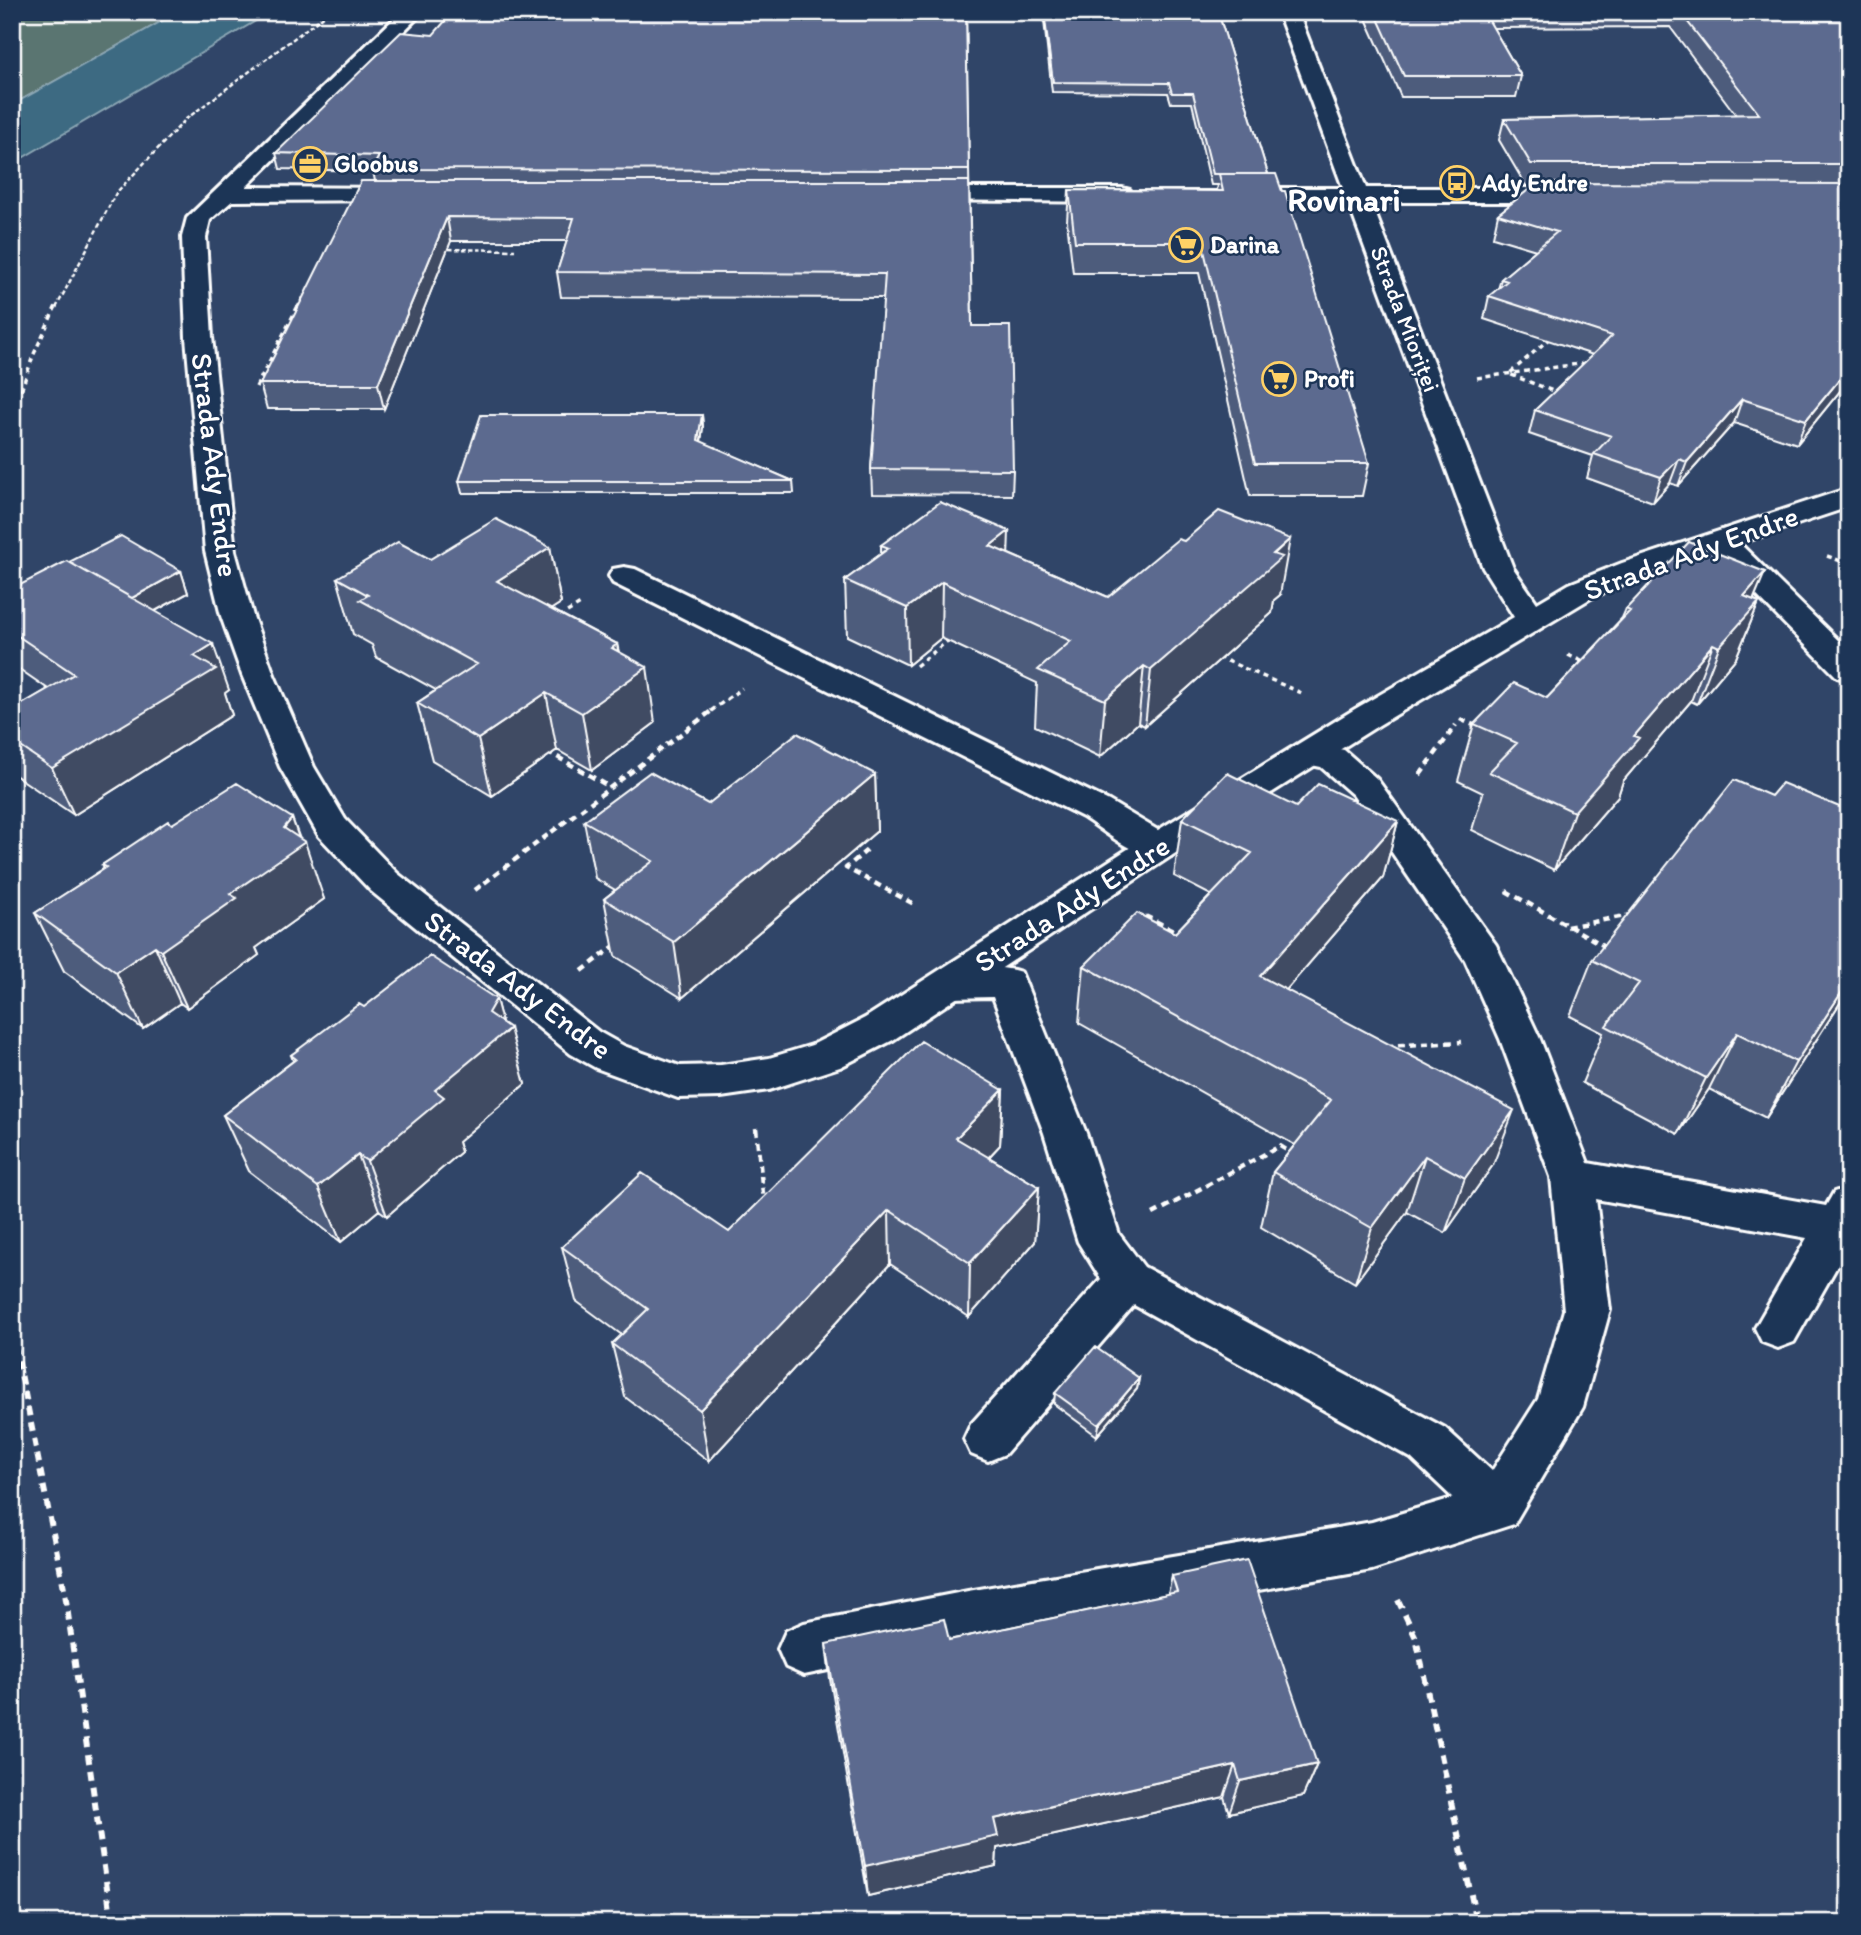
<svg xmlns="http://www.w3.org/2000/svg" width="1861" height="1935" font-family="Itim,sans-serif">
<rect width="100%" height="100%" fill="#304568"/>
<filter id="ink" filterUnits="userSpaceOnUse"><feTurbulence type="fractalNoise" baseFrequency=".0143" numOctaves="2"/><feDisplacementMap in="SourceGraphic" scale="14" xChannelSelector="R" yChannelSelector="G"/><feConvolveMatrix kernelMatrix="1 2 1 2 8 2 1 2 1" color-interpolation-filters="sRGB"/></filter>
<g filter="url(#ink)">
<path fill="#5a7471" stroke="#acbab8" stroke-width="2" d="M12 12H178L12 105Z"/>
<path fill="#3e6a82" stroke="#8ba6b4" stroke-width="2" d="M178 12H271L12 164V105Z"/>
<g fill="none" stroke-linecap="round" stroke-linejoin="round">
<g stroke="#fff" stroke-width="6">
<path id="service" d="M1720 532 1731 535 1849 651V680L1837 677 1709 547 1705 541 1709 535Z
M624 567 635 569 1109 801 1171 838 1176 847 1171 856C1141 864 1108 833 1083 817L613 583 609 576 613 569Z
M1309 743 1344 750 1377 779 1496 945 1540 1039 1588 1163 1826 1206 1834 1192 1849 1187V1245L1794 1342 1778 1348 1762 1342 1755 1328 1807 1238 1596 1199 1610 1310 1583 1407 1514 1524 1372 1570 968 1641 804 1675 786 1667 778 1649 786 1631 804 1623 968 1591 1372 1522 1453 1498 1411 1458 1134 1305 1005 1454 988 1461 971 1454 964 1439 971 1424 1101 1279 1078 1242 1044 1133 993 997 950 998 936 994 931 984 936 974C961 966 996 964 1021 972L1086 1133 1119 1234 1144 1267 1445 1428 1492 1471 1538 1399 1564 1310 1551 1177 1500 1039 1465 960 1353 795 1321 767 1297 762 1292 754 1297 746Z"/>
</g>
<g stroke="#fff" stroke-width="6">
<path id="minor" d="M401 12H423L246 187 405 188 413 190 417 195 413 200 232 201 210 220 206 237 212 337 235 551 253 616 274 675 314 767 345 819 397 873 599 1032 624 1046 680 1066 721 1065 769 1058 812 1045 865 1018 1145 838 1355 709 1514 617 1483 568 1348 202H1235L1227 200 1223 195 1227 190 1235 188H1343L1278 12H1298L1366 188H1574L1582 190 1586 195 1582 200 1574 202H1371L1513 568 1537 603 1569 584 1622 563 1849 488V507L1644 575 1591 598 1379 725 1171 856 893 1040 840 1067 769 1090 721 1097 678 1098 596 1068 571 1054 371 891 319 836 280 767 242 675 221 616 205 551 186 337 182 237 187 218Z
M916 188H1122L1130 190 1134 195 1130 200 1122 202 908 200 904 195 908 190Z"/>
</g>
<path stroke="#fff" stroke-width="2.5" stroke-dasharray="4.5 2.5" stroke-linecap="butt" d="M442 249 515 250
M56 308 116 193 186 119 329 12
M297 308 304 295"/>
<path stroke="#fff" stroke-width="3.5" stroke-dasharray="5 4.5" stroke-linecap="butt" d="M1550 338 1509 374 1558 393
M1477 378 1586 363
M256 387 298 306
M12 417 33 356 56 306
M1827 556 1849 564
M559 617 582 603
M1568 655 1586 663
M1218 657 1304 694
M916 666 950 639
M711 711 742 688"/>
<path stroke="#fff" stroke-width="4.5" stroke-dasharray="7 5" stroke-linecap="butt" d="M1460 719 1478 727
M547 751 610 787
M1420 775 1456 725
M867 850 846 868 916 905
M475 890 714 709
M1506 891 1608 948
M1145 916 1181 934
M1567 927 1630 915
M582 971 617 944
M1386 1046 1462 1042
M756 1128 764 1203
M1153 1214 1280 1146 1293 1154"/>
<path stroke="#fff" stroke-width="6" stroke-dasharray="9 7" stroke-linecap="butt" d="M12 1329 65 1593 112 1923
M1398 1600 1416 1638 1477 1923"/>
<use href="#service" fill="#1d3557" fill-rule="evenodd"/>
<use href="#minor" fill="#1d3557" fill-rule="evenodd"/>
</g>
<path fill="#4e5c7b" stroke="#fff" stroke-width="2" d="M966 12 972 326 1013 470 1012 495 872 494 871 469 884 298 561 297 557 272 567 241H451L384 409H267L260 384 375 181 373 171 280 169 276 153 433 35Z
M1043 12H1218L1268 174 1369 463 1362 496H1250L1199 273H1073L1067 221 1069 190H1217L1218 185H1211L1192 103H1171L1168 93 1052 92Z
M1363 12H1849V380L1797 444 1734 423 1678 486 1670 483 1653 502 1587 478 1593 456 1529 434 1535 410 1593 355 1484 319 1489 296 1498 289 1501 279 1536 250 1493 237 1498 214 1534 186H1526L1499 140 1504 119 1736 115 1670 27 1493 28 1521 76 1516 97H1401Z
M702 415 703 427 701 442 793 481 794 493H462L459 481Z
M881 545 1009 554 1108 597 1280 595 1274 600 1272 613 1145 726 1138 723 1100 757 1035 726 1037 683 941 638 908 665 847 636 845 580 881 554Z
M550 547 561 603 551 609 617 644 619 652 655 723 592 770 557 750 492 796 432 760 417 703 436 690 376 657 372 645 353 634 337 578 430 559Z
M181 571 188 593 155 611 229 690 225 693 232 715 74 815 12 773V710L48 689 12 664V589Z
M1754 600 1759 602 1736 658 1697 704 1691 701 1623 781 1618 796 1554 870 1472 830 1483 793 1458 781 1474 724 1547 698 1622 618 1626 609Z
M875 774 877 831 682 998 615 956 604 899 615 890 595 878 584 821 708 804Z
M1771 796 1849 811V989L1766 1118 1709 1089 1678 1134 1582 1083 1603 1033 1570 1016 1592 960Z
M1296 807 1398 821 1383 878 1286 990 1493 1165 1445 1233 1407 1212 1355 1283 1261 1227 1273 1172 1295 1145 1079 1023 1084 966 1175 933 1211 895 1174 876 1182 819Z
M292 818 300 839 324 899 256 948 259 955 187 1008 180 1003 143 1029 64 971 35 913 104 869 102 865 172 824Z
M496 999 502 1023 525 1084 458 1142 461 1152 387 1216 379 1210 341 1242 249 1171 223 1115 293 1061 291 1055 364 1007Z
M1003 1090 1000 1145 989 1157 1039 1187 1035 1242 969 1317 890 1264 709 1461 625 1397 612 1344 622 1335 576 1301 562 1247 729 1232Z
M1139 1378 1137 1389 1097 1436 1054 1404 1055 1393Z
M1172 1576 1317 1764 1303 1796 1229 1813 1224 1797 997 1848 996 1866 868 1896 830 1679 826 1644 949 1640 1168 1594Z"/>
<path fill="#404b64" stroke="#fff" stroke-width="2" d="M447 217 451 241 384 409 378 384Z
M1849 368V380L1797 444 1806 420Z
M1742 399 1734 423 1678 486 1687 462Z
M702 415 703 427 699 452 698 440Z
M1679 459 1670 483 1653 502 1661 477Z
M1009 531 1007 587 990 546Z
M1290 539 1280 595 1274 600 1272 613 1145 726 1151 670Z
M550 547 561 603 508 637 497 581Z
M181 571 188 593 124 628 116 607Z
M1765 572 1748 613 1759 602 1736 658 1697 704 1719 647 1744 596Z
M942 582 941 638 908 665 907 608Z
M213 644 229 690 225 693 232 715 74 815 52 768 194 656Z
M617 644 623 683 647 667 655 723 592 770 582 713 612 648Z
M1713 644 1691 701 1623 781 1618 796 1554 870 1574 812 1634 736Z
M1144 666 1138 723 1100 757 1105 700Z
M546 693 557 750 492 796 478 739Z
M875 774 877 831 682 998 674 942Z
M292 818 301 844 305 842 324 899 256 948 259 955 187 1008 161 951 230 894Z
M1398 821 1383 878 1249 1033 1260 976Z
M155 946 180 1003 143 1029 116 972Z
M1849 981V989L1766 1118 1796 1062Z
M496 999 505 1033 510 1028 525 1084 458 1142 461 1152 387 1216 367 1161 435 1090Z
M1737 1033 1709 1089 1678 1134 1706 1078Z
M1003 1090 1000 1145 955 1193 956 1138Z
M1514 1110 1493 1165 1445 1233 1465 1178Z
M358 1155 379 1210 341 1242 318 1187Z
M1425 1156 1407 1212 1355 1283 1372 1228Z
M1039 1187 1035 1242 969 1317 970 1263Z
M889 1210 890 1264 709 1461 700 1410Z
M1139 1378 1137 1389 1097 1436 1099 1425Z
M1317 1764 1303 1796 1229 1813 1240 1781Z
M1235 1765 1224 1797 997 1848 996 1866 868 1896 865 1866 994 1819Z"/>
<path fill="#5b6b8f" stroke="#fff" stroke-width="2" d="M453 12H966L969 170 372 169 379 156 276 153 401 32 433 35Z
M1044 12H1218L1268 174H1213L1193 93H1172L1169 83 1053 82Z
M1375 12H1484L1521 76H1404Z
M1680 12H1849V164H1531L1504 119 1759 114Z
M1219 174H1276L1282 191H1285L1369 463H1255L1202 242H1075L1069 190 1223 191Z
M361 181H969L972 326H1010L1013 470 871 469 885 274 557 272 574 218 447 217 378 384H260Z
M1537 183 1849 184V368L1806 420 1742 399 1687 462 1679 459 1661 477 1594 454 1611 436 1535 410 1612 336 1489 296 1507 281 1501 279 1557 232 1498 214Z
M481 415H702L698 440 793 481H459Z
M940 502 1009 531 990 546 1108 597 1178 539 1184 541 1219 511 1290 539 1273 554 1282 557 1151 670 1144 666 1105 700 1038 670 1071 641 942 582 907 608 845 580 889 548 881 545Z
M496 519 550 547 497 581 617 644 612 648 647 667 582 713 546 693 478 739 417 703 477 664 360 600 368 595 337 578 398 542 430 559Z
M121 536 181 571 132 598 69 562Z
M1689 542 1765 572 1744 596 1759 602 1719 647 1713 644 1634 736 1639 738 1574 812 1489 772 1517 743 1474 724 1514 683 1547 698 1630 611 1626 609Z
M67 561 213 644 194 656 216 669 52 768 12 741V710L74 674 12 632V589Z
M797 733 875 774 674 942 604 899 653 861 584 821 650 772 708 804Z
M1227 773 1296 807 1318 784 1398 821 1260 976 1514 1110 1465 1178 1425 1156 1372 1228 1273 1172 1331 1100 1084 966 1137 913 1175 933 1252 853 1182 819Z
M1734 780 1771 796 1782 783 1849 811V981L1796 1062 1737 1033 1706 1078 1606 1026 1639 983 1592 960Z
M237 783 292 818 284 828 305 842 230 894 237 898 161 951 155 946 116 972 35 913 106 867 102 865 168 821 172 824Z
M430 956 496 999 488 1013 510 1028 435 1090 444 1097 367 1161 358 1155 318 1187 223 1115 296 1059 291 1055 359 1004 364 1007Z
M921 1041 1003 1090 956 1138 1039 1187 970 1263 889 1210 700 1410 612 1344 648 1309 562 1247 642 1173 729 1232Z
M1095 1347 1139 1378 1099 1425 1055 1393Z
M1247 1560 1317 1764 1240 1781 1235 1765 994 1819 998 1836 865 1866 826 1644 944 1619 949 1640 1177 1592 1172 1576Z"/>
</g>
<defs>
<g id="office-ring" transform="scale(1.75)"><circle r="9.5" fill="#1d3557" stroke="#ffd166" stroke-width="1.5"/><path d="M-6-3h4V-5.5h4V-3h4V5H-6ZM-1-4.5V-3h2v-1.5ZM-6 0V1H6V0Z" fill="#ffd166"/></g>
<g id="bus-ring" transform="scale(1.75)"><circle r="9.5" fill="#1d3557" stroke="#ffd166" stroke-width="1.5"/><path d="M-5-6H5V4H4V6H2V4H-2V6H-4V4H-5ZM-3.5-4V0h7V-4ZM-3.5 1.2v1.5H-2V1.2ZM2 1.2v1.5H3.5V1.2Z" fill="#ffd166"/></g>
<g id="supermarket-ring" transform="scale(1.75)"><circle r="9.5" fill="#1d3557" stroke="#ffd166" stroke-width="1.5"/><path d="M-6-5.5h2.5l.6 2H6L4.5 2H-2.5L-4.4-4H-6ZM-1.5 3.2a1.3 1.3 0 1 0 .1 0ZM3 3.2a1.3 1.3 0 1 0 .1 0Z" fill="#ffd166"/></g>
</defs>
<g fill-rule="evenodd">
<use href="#office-ring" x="310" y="164"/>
<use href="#bus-ring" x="1457" y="183"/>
<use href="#supermarket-ring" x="1186" y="245"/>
<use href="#supermarket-ring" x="1279" y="379"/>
</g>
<g text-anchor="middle" stroke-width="5" stroke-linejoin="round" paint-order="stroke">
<g font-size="24" font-weight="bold" fill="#fff" stroke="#1d3557" text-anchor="start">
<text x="334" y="172">Gloobus</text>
<text x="1482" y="191">Ady Endre</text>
<text x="1210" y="253">Darina</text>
<text x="1304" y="387">Profi</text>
</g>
<g font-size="24" fill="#fff" stroke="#1d3557">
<text transform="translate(1405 319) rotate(69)" y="8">Strada Mioriței</text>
</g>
<g font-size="30" fill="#fff" stroke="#1d3557">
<text transform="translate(215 465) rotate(83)" y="10">Strada Ady Endre</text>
<text transform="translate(1691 553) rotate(-20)" y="10">Strada Ady Endre</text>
<text transform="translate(1072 904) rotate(-33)" y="10">Strada Ady Endre</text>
<text transform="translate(518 985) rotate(37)" y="10">Strada Ady Endre</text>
</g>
<g font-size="32" font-weight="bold" fill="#fff" stroke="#1d3557">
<text x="1344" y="211">Rovinari</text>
</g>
</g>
<rect width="1861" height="1935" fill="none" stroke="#1d3557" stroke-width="42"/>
<rect x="21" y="21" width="1819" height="1893" fill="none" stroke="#fff" stroke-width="2.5" filter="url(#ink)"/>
</svg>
